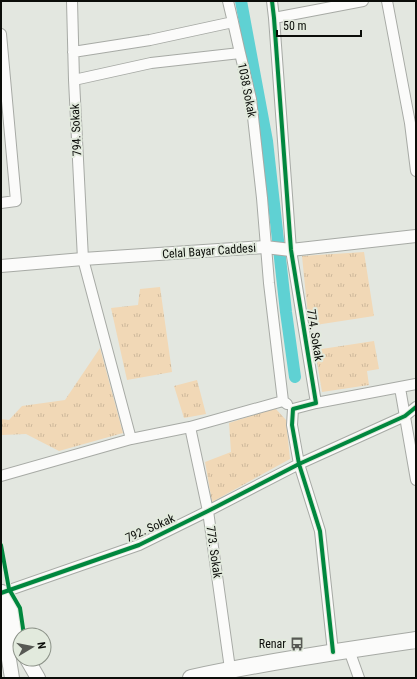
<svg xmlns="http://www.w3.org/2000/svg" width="417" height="679" font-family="'Roboto Condensed',sans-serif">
<defs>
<pattern id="grass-tufts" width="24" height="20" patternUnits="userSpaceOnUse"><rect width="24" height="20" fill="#f1d8b6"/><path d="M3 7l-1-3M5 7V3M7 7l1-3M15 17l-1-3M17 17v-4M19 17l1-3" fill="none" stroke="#cdb89b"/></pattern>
</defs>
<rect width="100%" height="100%" fill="#e3e7e0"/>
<path fill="url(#grass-tufts)" d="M364 252 374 316 309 326 302 256Z
M160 287 172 372 127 380 111 308 138 305 140 289Z
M374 341 379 369 367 371 369 385 322 392 315 350Z
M100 348 123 433 59 451 26 434 2 435 1 419 9 420 22 406 65 400Z
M197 380 206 414 184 418 174 386Z
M275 408 286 420 290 459 212 502 205 462 231 452 229 423Z"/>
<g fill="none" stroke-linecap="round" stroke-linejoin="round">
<path stroke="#5fd1d3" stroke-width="12" d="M241 1 267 141 286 312 295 377"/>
<g stroke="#a7aaa5" stroke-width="12">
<path id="minor" d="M72 1 74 80 83 259 131 439
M228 1 233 22
M272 1 274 18 291 250 316 403 293 409 292 425 299 464 320 531 333 652
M387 1 410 123 416 171
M274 18 363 1
M1 34 16 201 1 203
M73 52 150 40 233 22 240 53
M74 80 151 63 240 53 251 99 262 198 269 283 283 401
M400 388 416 480
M316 403 416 384
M190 427 208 511 231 676
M1 476 131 439 190 427 283 401 287 404
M1 593 139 545 208 511 299 464 405 416 416 407
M349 650 359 678"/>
</g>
<g stroke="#a7aaa5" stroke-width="14">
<path id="tertiary" d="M1 266 83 259 265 247 291 250 416 236"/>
</g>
<g stroke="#a7aaa5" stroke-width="16">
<path id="secondary" d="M2 592 13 611 20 644
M1 610 12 678
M27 659 38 678"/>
</g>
<g stroke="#a7aaa5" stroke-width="18">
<path id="primary" d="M191 678C265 662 341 651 416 640"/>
</g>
<use href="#minor" stroke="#fbfbfa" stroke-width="10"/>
<use href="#tertiary" stroke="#fbfbfa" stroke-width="12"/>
<use href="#secondary" stroke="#fbfbfa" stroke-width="14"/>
<use href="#primary" stroke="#fbfbfa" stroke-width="16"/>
<g stroke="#e2eadd" stroke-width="6">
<path id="cycleway" d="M272 1 274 18 291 250 316 403 293 409 292 425 299 464 320 531 333 652
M1 545 9 589 20 608 24 635
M1 593 139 545 208 511 299 464 405 416 416 407"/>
</g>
<use href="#cycleway" stroke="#00873e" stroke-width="4"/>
</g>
<defs>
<g id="bus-bare" transform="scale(1.08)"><path d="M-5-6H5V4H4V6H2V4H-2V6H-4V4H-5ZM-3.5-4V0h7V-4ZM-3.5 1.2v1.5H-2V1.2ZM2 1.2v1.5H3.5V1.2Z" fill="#575954" stroke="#e2eadd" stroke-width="2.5" paint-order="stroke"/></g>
</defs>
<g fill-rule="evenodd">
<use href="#bus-bare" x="297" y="644"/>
</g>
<g text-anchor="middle" stroke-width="4" stroke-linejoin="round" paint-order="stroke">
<g font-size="12" fill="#0b0d09" stroke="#e2eadd">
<text transform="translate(247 90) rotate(79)" y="4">1038 Sokak</text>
<text transform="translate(76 130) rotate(-93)" y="4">794. Sokak</text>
<text transform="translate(209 251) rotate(-4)" y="4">Celal Bayar Caddesi</text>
<text transform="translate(315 335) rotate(81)" y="4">774. Sokak</text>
<text transform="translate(150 528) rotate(-24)" y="4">792. Sokak</text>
<text transform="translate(214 552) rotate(82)" y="4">773. Sokak</text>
</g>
<g font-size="12" fill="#0b0d09" stroke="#e2eadd" text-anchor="end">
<text x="286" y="648">Renar</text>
</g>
</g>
<rect width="417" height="679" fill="none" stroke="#0b0d09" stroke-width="4"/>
<g transform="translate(32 647) rotate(80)"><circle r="19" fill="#e2eadd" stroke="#8c9288"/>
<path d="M0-3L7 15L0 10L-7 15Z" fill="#575954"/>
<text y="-6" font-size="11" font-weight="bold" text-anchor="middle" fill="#0b0d09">N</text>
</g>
<path d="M277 30v6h84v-6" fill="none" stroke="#0b0d09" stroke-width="2"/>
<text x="283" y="30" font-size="12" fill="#0b0d09" stroke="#e2eadd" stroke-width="3" paint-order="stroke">50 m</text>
</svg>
